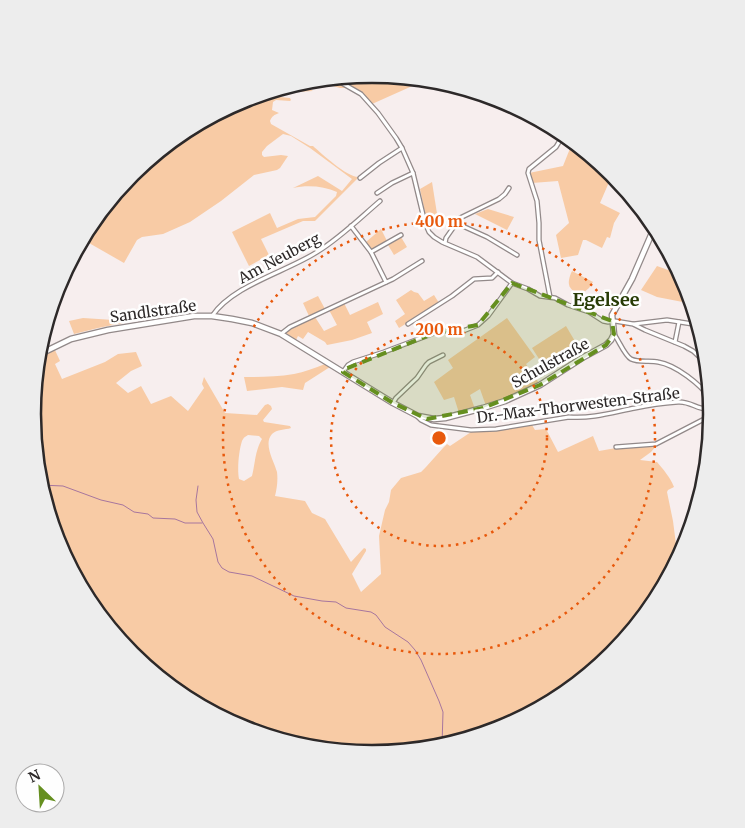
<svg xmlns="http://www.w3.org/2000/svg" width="745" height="828" viewBox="0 0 745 828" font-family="Merriweather,serif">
	<rect width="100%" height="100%" fill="#f7eeee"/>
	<g fill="#f8cba5" fill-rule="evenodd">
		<polygon points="373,74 428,79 372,104 362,93 340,80 338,83 348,88 340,88 316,81 304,81"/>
		<path d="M280 88 311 90 313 91 280 93 279 94 280 97 290 98 291 100 290 101 276 100 273 102 272 110 279 113C274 115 272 116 270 121L271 124 310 146H313C322 154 348 178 359 177L315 221H303L261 239 269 255 249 266 232 232 270 213 277 228 298 219 315 217 336 196 337 192C324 186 307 185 293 188L318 176 342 191 352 179 310 148 291 136 283 134 267 146 262 152V155L264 157 281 155 288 156 280 168 277 170 254 175 221 201 190 222 163 234 142 237 137 240 124 263 82 239 90 225 132 173 184 131 243 100Z"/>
		<polygon points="561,131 613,173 600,203 620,213 614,223 610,238 607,237 602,248 586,240 583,240 578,255 561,258 556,235 569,223 558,181 532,183 529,173 563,166 571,146 558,140"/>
		<polygon points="432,182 438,220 427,222 420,189"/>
		<polygon points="488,209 514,217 507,230 475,214"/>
		<polygon points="381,229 387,241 373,249 371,248 366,242"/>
		<polygon points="401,237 407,247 394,255 388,245"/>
		<polygon points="657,266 682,275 687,284 693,304 657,297 641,290"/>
		<path d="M572 271 593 282 589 288 582 294C568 291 566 284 572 271Z"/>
		<polygon points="411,290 414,292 418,293 424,301 434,295 439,303 399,328 395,321 405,314 396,300"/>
		<polygon points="318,296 325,309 309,316 303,303"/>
		<polygon points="378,302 383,314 367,322 372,333 352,340 327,345 325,342 308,332 303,339 298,336 296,340 286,333 287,330 315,317 324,331 337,325 329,310 344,303 350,315"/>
		<polygon points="83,318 129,321 138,320 98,328 74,334 69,321"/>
		<polygon points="507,318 535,357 526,364 539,383 504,400 486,406 480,389 470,395 475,409 459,413 454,397 444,400 434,382 453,368 448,360"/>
		<polygon points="566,326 576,343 543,365 532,348"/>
		<path d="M54 348 60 361 55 364 62 379 105 362 118 354 136 352 142 366 131 371 116 383 128 393 141 386 151 404 171 396 188 411 204 388 202 384 204 377 225 413 257 415 265 405 268 404 271 406 272 409 263 420 264 422 290 426 291 428C285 430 277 429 272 434 263 444 274 461 277 472 278 480 277 488 275 496L305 501 312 513 325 519 351 562 364 548 366 549V551L352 574 361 592 381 574 379 536 385 510 389 502 391 490 401 478 421 472 426 467 443 448 447 444 450 446 471 432 496 430 530 424 532 425 535 430 546 429 558 452 593 436 599 451 616 448 657 445 651 452 640 460 657 462C663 469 670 477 674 487L668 490 667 492 673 521 678 560 655 603 613 655 561 697 502 728 439 748 372 754 306 747 242 728 183 697 132 654 90 603 58 544 39 480 33 414 38 357ZM248 435 259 436 262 439C255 451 255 464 252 476L244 481 239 479C237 469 239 450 242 441 244 437 245 437 248 435Z"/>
		<path d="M325 364 330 367 305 383 303 390 282 387 247 391 244 377C261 377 277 377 294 374 304 372 315 368 325 364Z"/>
	</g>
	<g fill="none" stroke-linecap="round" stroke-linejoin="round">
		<g stroke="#a7769e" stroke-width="1">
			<polyline points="40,485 63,486 101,500 123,505 134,512 148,514 153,518 175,519 185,523 202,523"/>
			<polyline points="198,486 196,500 197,512 203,523 213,539 218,562 222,568 229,572 252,576 294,596 322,601 336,602 346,608 371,612 376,615 385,627 408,642 415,650 421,660 439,701 443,712 442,746"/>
		</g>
		<defs>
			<g id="street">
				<polyline points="329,78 340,82 361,94 378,113 396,138 402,148 413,173 425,223 429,232 434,237 442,242 477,257 512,283 528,289 540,296 555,298 568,305 589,312 603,321 608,322 615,321 633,324 645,330 684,346 693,351 708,365"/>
				<polyline points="360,178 379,163 402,148"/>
				<polyline points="377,193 392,183 413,173"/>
				<polyline points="456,223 487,237 517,255"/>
				<polyline points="351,226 371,252 386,282"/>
				<polyline points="445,243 446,238 460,218 499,199 505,194 509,188"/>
				<polyline points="371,252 401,235"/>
				<polyline points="550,297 539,240 539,223 537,201 528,173 529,169 556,147 559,142"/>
				<path d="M212 316C233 285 286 272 317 252 340 238 360 218 380 201"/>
				<polyline points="408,324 452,296 474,279 492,278 498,272"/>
				<polyline points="634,324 667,320 699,325"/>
				<polyline points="281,334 290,327 393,279 422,261"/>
				<path d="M614 334C619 341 625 356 631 359 639 363 650 360 658 362 676 365 700 384 711 399"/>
				<polyline points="675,342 679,322"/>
				<polyline points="343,372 348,365 353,362 384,352 437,332 446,331 463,331 478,325 488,316 512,283"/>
				<polyline points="393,403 396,398 417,378 426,365 429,362 443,355"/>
				<path d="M418 417 421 420 431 425 471 430 496 429 569 417C592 419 614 412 635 408 649 405 664 403 678 402 692 401 697 411 712 409"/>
				<polyline points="616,447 656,444 712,415"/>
			</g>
			<polyline id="secondary" points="38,355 71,339 108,330 194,316 212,316 232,319 252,323 281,334 393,403 418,416 434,419 445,418 483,408 505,401 540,385 582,358 606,345 611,340 614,334 612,315 632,279 655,226"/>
		</defs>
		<use href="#street" stroke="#928989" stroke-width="5.5"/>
		<use href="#secondary" stroke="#928989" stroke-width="7"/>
		<use href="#street" stroke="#fff" stroke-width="3"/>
		<use href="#secondary" stroke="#fff" stroke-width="4.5"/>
	</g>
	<path fill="#658f1f" fill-opacity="0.2" stroke="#658f1f" stroke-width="4" stroke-dasharray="10 6" stroke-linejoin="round" d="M512 283 612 321 614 334 606 345 540 385 483 408 427 419 393 403 343 372 345 369 437 332 478 325Z"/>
	<g fill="none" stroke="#e8590c" stroke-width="2.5" stroke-dasharray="2.5 5">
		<circle cx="439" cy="438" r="108"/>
		<circle cx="439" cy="438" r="216"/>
	</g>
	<g text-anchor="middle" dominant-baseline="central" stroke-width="5" stroke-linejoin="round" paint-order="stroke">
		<g font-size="15" fill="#2d2929" stroke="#fefefe">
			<text transform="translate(279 258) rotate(-28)">Am Neuberg</text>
			<text transform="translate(153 311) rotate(-8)">Sandlstraße</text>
			<text transform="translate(550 363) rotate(-29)">Schulstraße</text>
			<text transform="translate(578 405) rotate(-7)">Dr.-Max-Thorwesten-Straße</text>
		</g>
		<g font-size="18" font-weight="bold" fill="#283c06" stroke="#fefefe">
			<text x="606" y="299">Egelsee</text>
		</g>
	</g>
	<path d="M0 0H745V828H0ZM41 414a331 331 0 1 1 662 0a331 331 0 1 1-662 0Z" fill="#ededed" fill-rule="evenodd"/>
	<path fill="none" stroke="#2d2929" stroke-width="2.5" d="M41 414a331 331 0 1 1 662 0a331 331 0 1 1-662 0Z"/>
	<circle cx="439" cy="438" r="8" fill="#e8590c" stroke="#fefefe" stroke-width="2.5"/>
	<g font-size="15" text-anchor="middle" font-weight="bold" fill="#e8590c" stroke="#fefefe" stroke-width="5" stroke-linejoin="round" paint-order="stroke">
		<text x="439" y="227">400 m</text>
		<text x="439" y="335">200 m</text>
	</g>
	<g transform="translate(40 788) rotate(335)"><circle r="24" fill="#fefefe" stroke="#aaa9a9"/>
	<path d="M0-4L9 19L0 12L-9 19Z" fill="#658f1f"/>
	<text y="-8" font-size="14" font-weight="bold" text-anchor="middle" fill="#2d2929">N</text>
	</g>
</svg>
